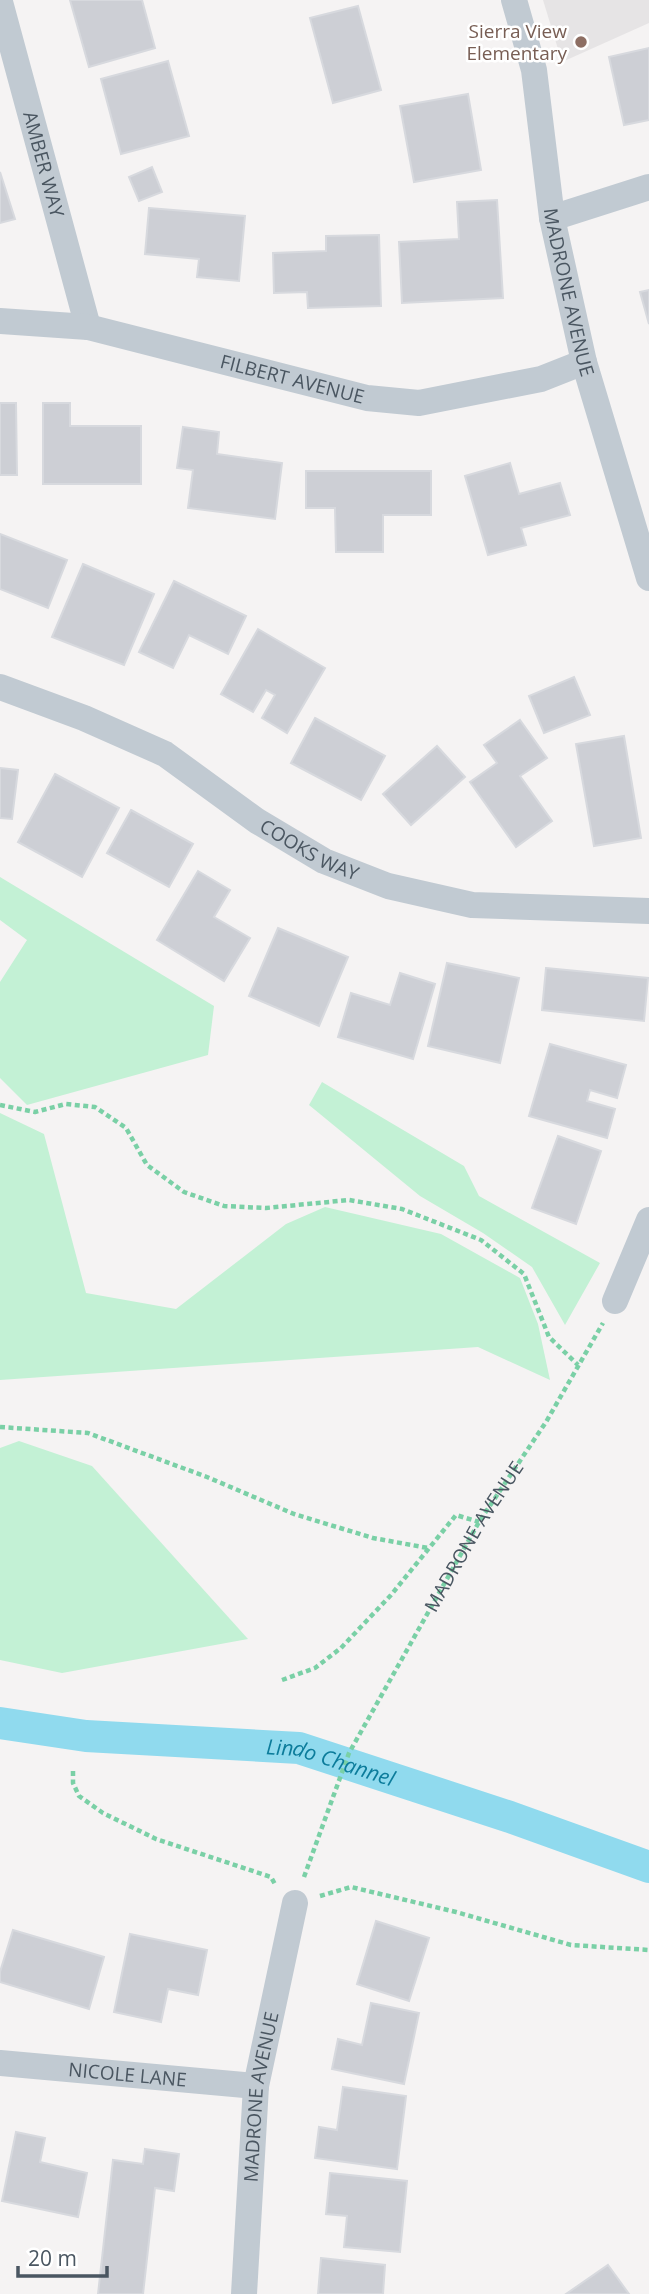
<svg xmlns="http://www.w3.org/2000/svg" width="649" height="2294" viewBox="0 0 649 2294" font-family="'Open Sans',sans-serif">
	<rect width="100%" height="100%" fill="#f5f3f3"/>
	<polygon fill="#e6e4e5" points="543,0 649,0 649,23 562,62"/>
	<g fill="#c3f1d5">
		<polygon points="0,877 214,1006 208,1055 27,1105 0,1078 0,982 27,940 0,920"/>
		<polygon points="322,1082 464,1166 479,1196 600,1263 565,1325 532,1267 483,1233 420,1196 309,1105"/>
		<polygon points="0,1113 44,1134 86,1293 176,1309 286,1224 325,1207 441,1234 520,1278 538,1324 550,1380 478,1347 0,1380"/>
		<polygon points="19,1441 92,1466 248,1639 62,1673 0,1660 0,1448"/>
	</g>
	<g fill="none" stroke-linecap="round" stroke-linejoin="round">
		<path stroke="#90daee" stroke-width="32" id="s1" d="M0 1723 86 1736 299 1748 510 1817 649 1867"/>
	</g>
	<g fill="#cdcfd5" stroke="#d7d9de" stroke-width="2">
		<polygon points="70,0 142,0 155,48 89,67"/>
		<polygon points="358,6 381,90 333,103 310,18"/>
		<polygon points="649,48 649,120 624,125 609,57"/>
		<polygon points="168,61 189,136 121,154 101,79"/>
		<polygon points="468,94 481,170 414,182 400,106"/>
		<polygon points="152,167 162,192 139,201 129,177"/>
		<polygon points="0,172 15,219 0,223"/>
		<polygon points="497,200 503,298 402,303 399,242 459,239 457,202"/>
		<polygon points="149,208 245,216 239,281 197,277 199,259 145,254"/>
		<polygon points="379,235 381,306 308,308 307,292 274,293 273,253 326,251 326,236"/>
		<polygon points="649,290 649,324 640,292"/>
		<polygon points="0,403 16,403 17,475 0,475"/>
		<polygon points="43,403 70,403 70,426 141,426 141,484 43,484"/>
		<polygon points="183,427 219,432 217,454 282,463 275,519 188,508 193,470 177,468"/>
		<polygon points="510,463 519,494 560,483 570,515 521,528 526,545 488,555 465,476"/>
		<polygon points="306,471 431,471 431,515 383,515 383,552 336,552 335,508 306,508"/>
		<polygon points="0,534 67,560 48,608 0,589"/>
		<polygon points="83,564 154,594 124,665 52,637"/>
		<polygon points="174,581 246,616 228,654 189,635 173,668 139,652"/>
		<polygon points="258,629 325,668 287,733 262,718 275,695 266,690 253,712 221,694"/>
		<polygon points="574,677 590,715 544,733 529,696"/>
		<polygon points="315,718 385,756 361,800 291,763"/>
		<polygon points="520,720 547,758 520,776 552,821 516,847 470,782 497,763 484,745"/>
		<polygon points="624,736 641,838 594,846 576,744"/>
		<polygon points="437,746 465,777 411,825 383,794"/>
		<polygon points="0,768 18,770 12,819 0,818"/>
		<polygon points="55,774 119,808 82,877 18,842"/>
		<polygon points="131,810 193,844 169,887 107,853"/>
		<polygon points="198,871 230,890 214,917 250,938 224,981 157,940"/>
		<polygon points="278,928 348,957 319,1026 249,996"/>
		<polygon points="447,963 519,978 500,1063 428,1046"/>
		<polygon points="546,968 648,978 644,1021 542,1010"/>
		<polygon points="400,973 435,984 413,1059 338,1037 351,993 390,1005"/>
		<polygon points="550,1044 626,1065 617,1098 590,1090 587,1101 615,1109 607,1138 529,1116"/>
		<polygon points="558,1136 601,1151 576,1224 532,1208"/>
		<polygon points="376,1921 429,1938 409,2001 357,1984"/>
		<polygon points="13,1930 104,1957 89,2009 0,1982 0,1972"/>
		<polygon points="130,1934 207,1950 198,1995 168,1989 161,2022 114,2012"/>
		<polygon points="371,2003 419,2013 404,2084 332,2069 338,2039 362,2045"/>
		<polygon points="343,2087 406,2096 397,2169 315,2158 319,2127 337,2130"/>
		<polygon points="16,2132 45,2138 40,2162 87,2173 78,2217 2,2201"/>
		<polygon points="145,2149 179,2154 174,2191 155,2188 143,2294 98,2294 113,2160 143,2164"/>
		<polygon points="330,2173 407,2181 400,2252 344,2247 347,2216 326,2214"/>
		<polygon points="321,2258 385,2265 383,2294 318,2294"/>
		<polygon points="608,2265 629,2294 566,2294"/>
	</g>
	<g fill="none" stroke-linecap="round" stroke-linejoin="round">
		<g stroke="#7ad0a6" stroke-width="4.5" stroke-dasharray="5 3.5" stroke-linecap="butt">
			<polyline points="0,1105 35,1112 66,1104 95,1107 126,1128 147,1165 184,1192 224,1206 266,1208 349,1200 402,1209 481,1240 524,1274 549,1337 578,1365"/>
			<polyline points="0,1427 88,1433 207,1477 294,1514 373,1538 428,1548"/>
			<polyline points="282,1680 315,1668 341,1648 391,1595 456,1515 479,1522"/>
			<polyline points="73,1771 73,1783 79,1796 103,1813 156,1839 271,1877 276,1886"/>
			<path id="s2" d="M304 1877 349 1753 479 1522 546 1422 603 1323"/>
			<polyline points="320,1896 351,1887 456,1912 571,1945 649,1950"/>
		</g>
		<g stroke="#c1cad2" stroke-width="26">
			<path id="s3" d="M514 0 534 70 552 218 584 362 649 578"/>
			<path id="s4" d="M0 2 88 327"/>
			<polyline points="552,218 649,187"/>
			<path id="s5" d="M0 321 88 327 367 398 419 403 541 379 584 362"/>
			<path id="s6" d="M0 687 84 718 165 754 257 821 324 861 388 886 472 905 649 911"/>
			<polyline points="615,1301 649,1220"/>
			<path id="s7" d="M0 2063 256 2086"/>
			<path id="s8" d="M244 2294 256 2086 295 1903"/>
		</g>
	</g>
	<circle fill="#8d6e63" stroke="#fff" stroke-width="2.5" cx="581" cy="42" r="7"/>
	<g text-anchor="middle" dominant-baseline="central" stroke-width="5" stroke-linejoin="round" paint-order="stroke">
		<g font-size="19" fill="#785e54" stroke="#fff" text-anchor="end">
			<text x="567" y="31">Sierra View<tspan x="567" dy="22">Elementary</tspan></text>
		</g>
		<g font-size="19" fill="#4a5661" stroke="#fff">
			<text stroke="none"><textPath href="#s4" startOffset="168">AMBER WAY</textPath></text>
			<text stroke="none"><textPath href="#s3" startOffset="298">MADRONE AVENUE</textPath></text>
			<text stroke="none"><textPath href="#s5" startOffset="299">FILBERT AVENUE</textPath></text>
			<text stroke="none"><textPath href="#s6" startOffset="352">COOKS WAY</textPath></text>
			<text stroke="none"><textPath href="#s2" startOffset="382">MADRONE AVENUE</textPath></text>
			<text stroke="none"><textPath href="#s7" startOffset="128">NICOLE LANE</textPath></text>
			<text stroke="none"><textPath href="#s8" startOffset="198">MADRONE AVENUE</textPath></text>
		</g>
		<g font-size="21" font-style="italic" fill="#0c7c9b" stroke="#fff">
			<text stroke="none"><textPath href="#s1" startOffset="334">Lindo Channel</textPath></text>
		</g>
	</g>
	<path d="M18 2266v10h89v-10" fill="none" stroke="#4a5661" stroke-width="3.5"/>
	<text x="28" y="2266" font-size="21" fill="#4a5661" stroke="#ffffff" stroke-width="5" paint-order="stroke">20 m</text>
</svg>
